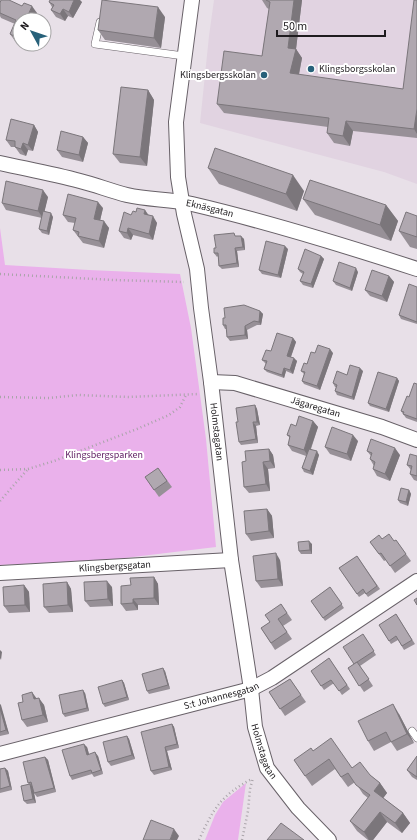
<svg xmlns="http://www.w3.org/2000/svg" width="417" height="840" viewBox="0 0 417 840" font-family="'Source Sans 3',sans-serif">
	<rect width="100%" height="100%" fill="#e8e0e8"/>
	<polygon fill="#e1d3e1" points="214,0 417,0 417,184 384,172 200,123 209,36"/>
	<g fill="#eab1eb">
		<polygon points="0,228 5,265 89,270 180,274 191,328 206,439 216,547 108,560 0,565"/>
		<polygon points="246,783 238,840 205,840 215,815 223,802"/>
	</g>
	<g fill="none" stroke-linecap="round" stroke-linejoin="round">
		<defs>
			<g id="lane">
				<polyline points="100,22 95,44 184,56"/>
				<polyline points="412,731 417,738"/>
			</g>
			<g id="street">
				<path id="s1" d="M192 0 176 122 178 177 184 214 197 269 201 308 211 382 231 560 251 689 255 727 267 768 298 808 329 840"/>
				<path id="s2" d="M0 163C27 169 54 174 80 181 96 185 111 191 127 195 149 200 170 199 192 204 269 222 343 245 417 269"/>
				<path id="s3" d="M211 382 235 383 382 427 417 440"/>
				<path id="s4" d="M0 573 231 560"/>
				<path id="s5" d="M0 754 251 689 272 678 417 581"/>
			</g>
		</defs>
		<use href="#lane" stroke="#686168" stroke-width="8"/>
		<use href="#street" stroke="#686168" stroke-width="16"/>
		<g stroke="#aaa4aa" stroke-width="2.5" stroke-dasharray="1 3" stroke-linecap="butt">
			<polyline points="0,274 114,280 184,282"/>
			<polyline points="0,397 49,398 78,395 128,397 199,394"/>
			<polyline points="0,470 28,469 54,461 137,429 169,415 180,407 186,395"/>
			<polyline points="0,501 27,470"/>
			<path d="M199 840C213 809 221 795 252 779"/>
			<polyline points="242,840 248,811 250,789 253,778"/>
		</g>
		<use href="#lane" stroke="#fff" stroke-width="7"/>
		<use href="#street" stroke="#fff" stroke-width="14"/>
	</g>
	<g fill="#979097">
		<polygon points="262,0 302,0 296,49 302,58 299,75 403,89 417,0 417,138 353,131 350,146 334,143 327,133 328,127 224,113 217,104 262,56 269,9 267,8"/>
		<polygon points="49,2 82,2 73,18 68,16 65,21 56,17 51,10 52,7"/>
		<polygon points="0,3 37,13 20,20 20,43 15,41 10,34 15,24 1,18 0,16"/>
		<polygon points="165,17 161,48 105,40 98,30"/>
		<polygon points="148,90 154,100 147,166 120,163 113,154"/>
		<polygon points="34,125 38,132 33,151 28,150 26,156 20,154 15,147 11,147 6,140"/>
		<polygon points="83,137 88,143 83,162 62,157 57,150"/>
		<polygon points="208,168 304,191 297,211 219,184"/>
		<polygon points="48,197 44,212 53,217 49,235 42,233 39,229 42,218 6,210 2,203"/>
		<polygon points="303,199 386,205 398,221 391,241 315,215"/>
		<polygon points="103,208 100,220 109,228 104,248 83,243 73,230 75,223 68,222 63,215"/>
		<polygon points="131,215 149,215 157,223 153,240 133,235 131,240 124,238 119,231"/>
		<polygon points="417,216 417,249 410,247 399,231"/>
		<polygon points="237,236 244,239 245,250 237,251 239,267 222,269 219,266 218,256 217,257 214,253 216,248"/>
		<polygon points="288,249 281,278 262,274 259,270"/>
		<polygon points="321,256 324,259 313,288 303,285 300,281 303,274 300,272 298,269"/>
		<polygon points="358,272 352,291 336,285 333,281"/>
		<polygon points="389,276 394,282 387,302 370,296 365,290"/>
		<polygon points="417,287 417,324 401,319 399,315"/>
		<polygon points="260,311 263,314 261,325 257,325 247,330 248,339 230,341 227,337 227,329 225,329 223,325 225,318"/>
		<polygon points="293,338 296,342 291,357 297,361 293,374 286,371 284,378 267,372 264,369 266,364 262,360 271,351"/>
		<polygon points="315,353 333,353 320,390 304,384 302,381 304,374 301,371"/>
		<polygon points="363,371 354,400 337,395 335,391 336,387 335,387 333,383 347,375"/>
		<polygon points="397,378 399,381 389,412 370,406 368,403"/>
		<polygon points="417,384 417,422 406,418 401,411"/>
		<polygon points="255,405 257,409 260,425 256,426 258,443 241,445 239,442"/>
		<polygon points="313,421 318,427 311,449 319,455 313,475 304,472 302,468 306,456 292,451 288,445 290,438 287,435"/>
		<polygon points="358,441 351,461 330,454 325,447"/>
		<polygon points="269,449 273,455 275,468 268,469 270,491 249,493 244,487 246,461"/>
		<polygon points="367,451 400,455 390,481 377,476 373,469 374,466 370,459 371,456"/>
		<polygon points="417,456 417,481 414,480 410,474 411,470 407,465"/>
		<polygon points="158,468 172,487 159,497 145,477"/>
		<polygon points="409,490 411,494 408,506 400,503 398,500"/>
		<polygon points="267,509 272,516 274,538 251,541 246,534"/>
		<polygon points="382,539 394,541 396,540 411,561 395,573 386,560 384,561 370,542"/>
		<polygon points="312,544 312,554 301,554 299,551"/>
		<polygon points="357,556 380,589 368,597 365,593 359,597 339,568"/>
		<polygon points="280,560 283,586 261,588 256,581"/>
		<polygon points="154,577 158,584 159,605 138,605 138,610 126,611 121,604 131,585"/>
		<polygon points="67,582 71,589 73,612 49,613 44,607"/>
		<polygon points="24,585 29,592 30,612 9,613 4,606"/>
		<polygon points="112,587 113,606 90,607 85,601"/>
		<polygon points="330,587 344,608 325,621 311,601"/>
		<polygon points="281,604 292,620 283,626 292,639 275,650 261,628 270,622"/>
		<polygon points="396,614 415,644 404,650 398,640 391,644 379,625"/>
		<polygon points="363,634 376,655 360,666 373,686 364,692 348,668 354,664"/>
		<polygon points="329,658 350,689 342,695 334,683 324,690 311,671"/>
		<polygon points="165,671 170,689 149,694 147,691"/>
		<polygon points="290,679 306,702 285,716 269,692"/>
		<polygon points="122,680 124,683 129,700 105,707 103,704"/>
		<polygon points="85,693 89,711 65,717 63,714"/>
		<polygon points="37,698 44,705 48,722 27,727 22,720"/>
		<polygon points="0,704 9,734 0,736"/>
		<polygon points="399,714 414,743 397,751 391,742 374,751 368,741"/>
		<polygon points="172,724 174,727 179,748 167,751 172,770 154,775 151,771"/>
		<polygon points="127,736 129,739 135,759 111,766 108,762"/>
		<polygon points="87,747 89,754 98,756 103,774 94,777 92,774 72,780 70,776"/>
		<polygon points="313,751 352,768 370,775 380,783 387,793 383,798 403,813 410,823 402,833 387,822 373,840 368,840 357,831 350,821 368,798 363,794 355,782 348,787 335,769 312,786 294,760"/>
		<polygon points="417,756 417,780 412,777 407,770"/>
		<polygon points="45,757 48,760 56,792 37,797 34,793 32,786 36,803 27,804 24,801 29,784 28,783"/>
		<polygon points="5,768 8,771 12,790 0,793 0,769"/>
	</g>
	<g fill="#7b767b">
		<polygon points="74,0 80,0 82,2 73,18 69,12"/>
		<polygon points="294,0 302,0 296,49 302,58 297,83 290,73 288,48"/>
		<polygon points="32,6 37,13 34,20 26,20"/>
		<polygon points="158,7 165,17 161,48 154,38"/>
		<polygon points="63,9 68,16 65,21 60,14"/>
		<polygon points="20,33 20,41 18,38"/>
		<polygon points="148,90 154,100 147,166 140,157"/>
		<polygon points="417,109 417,134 414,129"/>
		<polygon points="346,121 353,131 350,146 343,136"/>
		<polygon points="34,125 38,132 33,151 28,145"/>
		<polygon points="83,137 88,143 83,162 79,155"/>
		<polygon points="23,143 28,150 26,156 21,149"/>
		<polygon points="293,175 304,191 297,211 286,194"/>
		<polygon points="43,190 48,197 43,218 38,211"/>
		<polygon points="98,202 103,208 99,225 94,219"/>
		<polygon points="386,205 398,221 391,241 380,225"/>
		<polygon points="145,210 150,217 144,214"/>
		<polygon points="51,213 53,217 49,235 47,231"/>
		<polygon points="153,216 157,223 153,240 149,234"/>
		<polygon points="104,221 109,228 104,248 99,241"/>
		<polygon points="128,228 133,235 131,240 127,233"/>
		<polygon points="241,236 244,239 245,250 243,247"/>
		<polygon points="285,246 288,249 281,278 278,275"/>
		<polygon points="235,248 237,251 239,267 237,263"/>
		<polygon points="321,256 324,259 313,288 311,284"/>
		<polygon points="356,268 358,272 352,291 350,288"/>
		<polygon points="389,276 394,282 387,302 382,296"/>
		<polygon points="260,311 263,314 261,325 259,322"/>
		<polygon points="245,326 247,330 248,339 245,335"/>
		<polygon points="293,338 296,342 290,359 287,356"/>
		<polygon points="330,349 333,353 320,390 317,386"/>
		<polygon points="294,358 297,361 293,374 290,370"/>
		<polygon points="284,368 286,371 284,378 282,375"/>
		<polygon points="360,368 363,371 354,400 352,397"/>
		<polygon points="397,378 399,381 389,412 386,409"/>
		<polygon points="255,405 257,409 260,425 257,422"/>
		<polygon points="313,421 318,427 308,456 304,450"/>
		<polygon points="253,422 256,426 258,443 256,439"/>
		<polygon points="353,435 358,441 351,461 347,454"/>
		<polygon points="395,448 400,455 390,481 385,474"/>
		<polygon points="269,449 273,455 275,468 270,461"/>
		<polygon points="317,451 319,455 313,475 310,471"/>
		<polygon points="263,462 268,469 270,491 266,484"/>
		<polygon points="409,490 411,494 408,506 406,502"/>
		<polygon points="267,509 272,516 274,538 269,531"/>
		<polygon points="309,541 312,544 312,554 310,550"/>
		<polygon points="276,553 280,560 283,586 278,579"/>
		<polygon points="154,577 158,584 159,605 154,598"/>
		<polygon points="107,581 112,587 113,606 108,599"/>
		<polygon points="67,582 71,589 73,612 68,605"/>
		<polygon points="24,585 29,592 30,612 25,605"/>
		<polygon points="133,599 138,605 138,610 133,603"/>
		<polygon points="0,650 2,652 1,660 0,658"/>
		<polygon points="163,668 165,671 170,689 168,685"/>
		<polygon points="122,680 124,683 129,700 127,697"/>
		<polygon points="83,690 85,693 89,711 87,708"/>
		<polygon points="32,692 37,699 34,699"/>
		<polygon points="39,698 44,705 48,722 43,715"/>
		<polygon points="0,704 1,705 9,734 6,730 0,708"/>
		<polygon points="393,704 399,714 414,743 407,734"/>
		<polygon points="172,724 174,727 179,748 177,744"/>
		<polygon points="127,736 129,739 135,759 132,755"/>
		<polygon points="84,744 87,747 90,758 87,755"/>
		<polygon points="165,747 167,751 172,770 169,767"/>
		<polygon points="95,752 98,756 103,774 101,770"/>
		<polygon points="45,757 48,760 56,792 54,788"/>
		<polygon points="5,768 8,771 12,790 10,786"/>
		<polygon points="380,783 387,793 381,801 374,791"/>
		<polygon points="30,784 33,787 36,803 33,799"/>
		<polygon points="380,812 387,822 373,840 369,840 364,832"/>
		<polygon points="403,813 410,823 402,833 395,823"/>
		<polygon points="174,829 179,836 177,840 170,840"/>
	</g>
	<g fill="#b0a8b0" stroke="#7b767b">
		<polygon points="1,0 9,0 22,6 24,3 32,6 26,20 20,20 20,33 18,38 10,34 16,20 0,13 0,3"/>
		<polygon points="50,0 74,0 69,12 63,9 60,14 51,10 54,5 49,2"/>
		<polygon points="102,0 158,7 154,38 98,30"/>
		<polygon points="266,0 294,0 288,48 296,49 290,73 403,89 414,0 417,0 417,109 414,129 346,121 343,136 327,133 329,118 217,104 224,51 262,56 270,2"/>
		<polygon points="121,87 148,90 140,157 113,154"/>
		<polygon points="11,119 34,125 28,145 23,143 21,149 15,147 15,141 6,140"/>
		<polygon points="61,131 83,137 79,155 57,150"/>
		<polygon points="215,148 293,175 286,194 208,168"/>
		<polygon points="310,180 386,205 380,225 303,199"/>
		<polygon points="6,181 43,190 38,211 2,203"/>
		<polygon points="68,194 98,202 94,219 104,221 99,241 78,236 79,232 73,230 76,218 63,215"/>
		<polygon points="137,208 145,210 144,214 153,216 149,234 128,228 127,233 119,231 124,212 131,215 133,211 136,212"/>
		<polygon points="43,211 51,213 47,231 39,229"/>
		<polygon points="406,212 417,216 417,237 399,231"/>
		<polygon points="234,233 235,236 241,236 243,247 235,248 237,263 219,266 218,253 214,253 214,248 216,248 214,235"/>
		<polygon points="266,241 285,246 278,275 259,270"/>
		<polygon points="305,249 321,256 311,284 300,281 304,272 298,269"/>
		<polygon points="339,262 356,268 350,288 333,281"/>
		<polygon points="372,270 389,276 382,296 365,290"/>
		<polygon points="409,284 417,287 417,322 399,315"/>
		<polygon points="244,305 260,311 259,322 254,321 245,326 245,335 227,337 226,325 223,325 223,318 225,318 224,308"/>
		<polygon points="277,333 293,338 287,356 294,358 290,370 284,368 282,375 264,369 267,361 262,360 266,350 271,351"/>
		<polygon points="318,345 330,349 317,386 302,381 305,372 301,371 304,363 307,364 311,352 315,353"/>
		<polygon points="350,365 360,368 352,397 335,391 337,385 333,383 337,371 347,375"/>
		<polygon points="378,372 397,378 386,409 368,403"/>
		<polygon points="414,383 417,384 417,419 403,414 404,412 401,411 407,396 409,397"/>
		<polygon points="255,405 257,422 253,422 256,439 239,442 236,422 238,422 236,408"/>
		<polygon points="299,416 313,421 304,450 288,445 290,436 287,435 291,424 296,426"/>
		<polygon points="332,427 353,435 347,454 325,447"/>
		<polygon points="371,439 395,448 385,474 373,469 375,462 370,459 372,453 367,451"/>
		<polygon points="269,449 270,461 263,462 266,484 244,487 242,462 246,461 245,451"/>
		<polygon points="309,449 317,451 310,471 302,468"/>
		<polygon points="410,454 417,456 417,476 410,474 412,466 407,465"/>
		<polygon points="158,468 167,481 154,490 145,477"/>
		<polygon points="401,488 409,490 406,502 398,500"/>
		<polygon points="267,509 269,531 246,534 244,511"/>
		<polygon points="389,534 394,541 396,540 406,554 390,566 381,553 379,554 370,542 379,535 382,539"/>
		<polygon points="309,541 310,550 299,551 298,542"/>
		<polygon points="276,553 278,579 256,581 253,556"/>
		<polygon points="357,556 377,586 366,594 363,589 357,594 339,568"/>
		<polygon points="154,577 154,598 133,599 133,603 121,604 121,586 131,585 130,578"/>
		<polygon points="107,581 108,599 85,601 84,582"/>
		<polygon points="67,582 68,605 44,607 43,584"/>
		<polygon points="24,585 25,605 4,606 3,587"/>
		<polygon points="330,587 342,604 323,618 311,601"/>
		<polygon points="417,598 417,605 414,600"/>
		<polygon points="281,604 287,613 278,619 287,632 271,643 261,628 270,622 265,615"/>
		<polygon points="396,614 412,640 402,646 396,636 389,641 379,625"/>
		<polygon points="363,634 374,651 354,664 343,647"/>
		<polygon points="329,658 347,685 339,691 331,680 321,686 311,671"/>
		<polygon points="357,662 369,679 359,686 348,668"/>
		<polygon points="163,668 168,685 147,691 142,674"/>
		<polygon points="290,679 301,695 280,709 269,692"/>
		<polygon points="122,680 127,697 103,704 98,687"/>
		<polygon points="83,690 87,708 63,714 59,695"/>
		<polygon points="32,692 34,699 39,698 43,715 22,720 18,703 23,702 22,695"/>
		<polygon points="393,704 407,734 391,742 386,732 368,741 358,721"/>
		<polygon points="0,708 6,730 0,732"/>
		<polygon points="172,724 177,744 165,747 169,767 151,771 141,732"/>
		<polygon points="127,736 132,755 108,762 103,742"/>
		<polygon points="331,738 352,768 360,762 370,775 380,783 374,791 403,813 395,823 380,812 364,832 350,821 370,795 356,785 348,773 341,777 329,759 305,776 294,760 311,748 313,751"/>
		<polygon points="84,744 87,755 95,752 101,770 92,773 91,770 70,776 62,750"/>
		<polygon points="417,756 417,777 407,770"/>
		<polygon points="45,757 54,788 34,793 31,782 28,783 23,762"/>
		<polygon points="5,768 10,786 0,789 0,769"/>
		<polygon points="30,784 33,799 24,801 21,786"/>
		<polygon points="151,820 174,829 170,840 143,840"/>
		<polygon points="281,823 304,840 267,840"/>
	</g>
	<g fill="#27617a" stroke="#fff" stroke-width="1.5">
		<circle cx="311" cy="69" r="4"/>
		<circle cx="264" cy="75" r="4"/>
	</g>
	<g text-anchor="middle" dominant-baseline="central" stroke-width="4" stroke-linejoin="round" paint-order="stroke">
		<g font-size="10" fill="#1e1b1e" stroke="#fff" text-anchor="start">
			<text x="319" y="69">Klingsborgsskolan</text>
			<text x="256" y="75" text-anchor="end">Klingsbergsskolan</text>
		</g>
		<g font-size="10" fill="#1e1b1e" stroke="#fff">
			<text stroke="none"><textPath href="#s2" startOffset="215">Eknäsgatan</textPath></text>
			<text stroke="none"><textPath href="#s3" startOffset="108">Jägaregatan</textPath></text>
			<text stroke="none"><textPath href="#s1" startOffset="436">Holmstagatan</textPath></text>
			<text stroke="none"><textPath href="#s4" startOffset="115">Klingsbergsgatan</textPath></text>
			<text stroke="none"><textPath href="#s5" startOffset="229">S:t Johannesgatan</textPath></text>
			<text stroke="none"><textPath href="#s1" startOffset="760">Holmstagatan</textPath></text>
		</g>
		<g font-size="10" fill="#5d1b60" stroke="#fff">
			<text x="104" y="455">Klingsbergsparken</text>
		</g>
	</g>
	<g transform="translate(32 32) rotate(310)"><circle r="19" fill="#ffffff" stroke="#a5a4a5"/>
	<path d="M0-3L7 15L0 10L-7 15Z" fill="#27617a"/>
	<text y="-6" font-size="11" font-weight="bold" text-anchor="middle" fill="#1e1b1e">N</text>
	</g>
	<path d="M277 30v6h108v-6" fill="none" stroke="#1e1b1e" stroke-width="2"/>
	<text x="283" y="30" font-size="12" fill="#1e1b1e" stroke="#ffffff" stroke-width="3" paint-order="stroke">50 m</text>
</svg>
